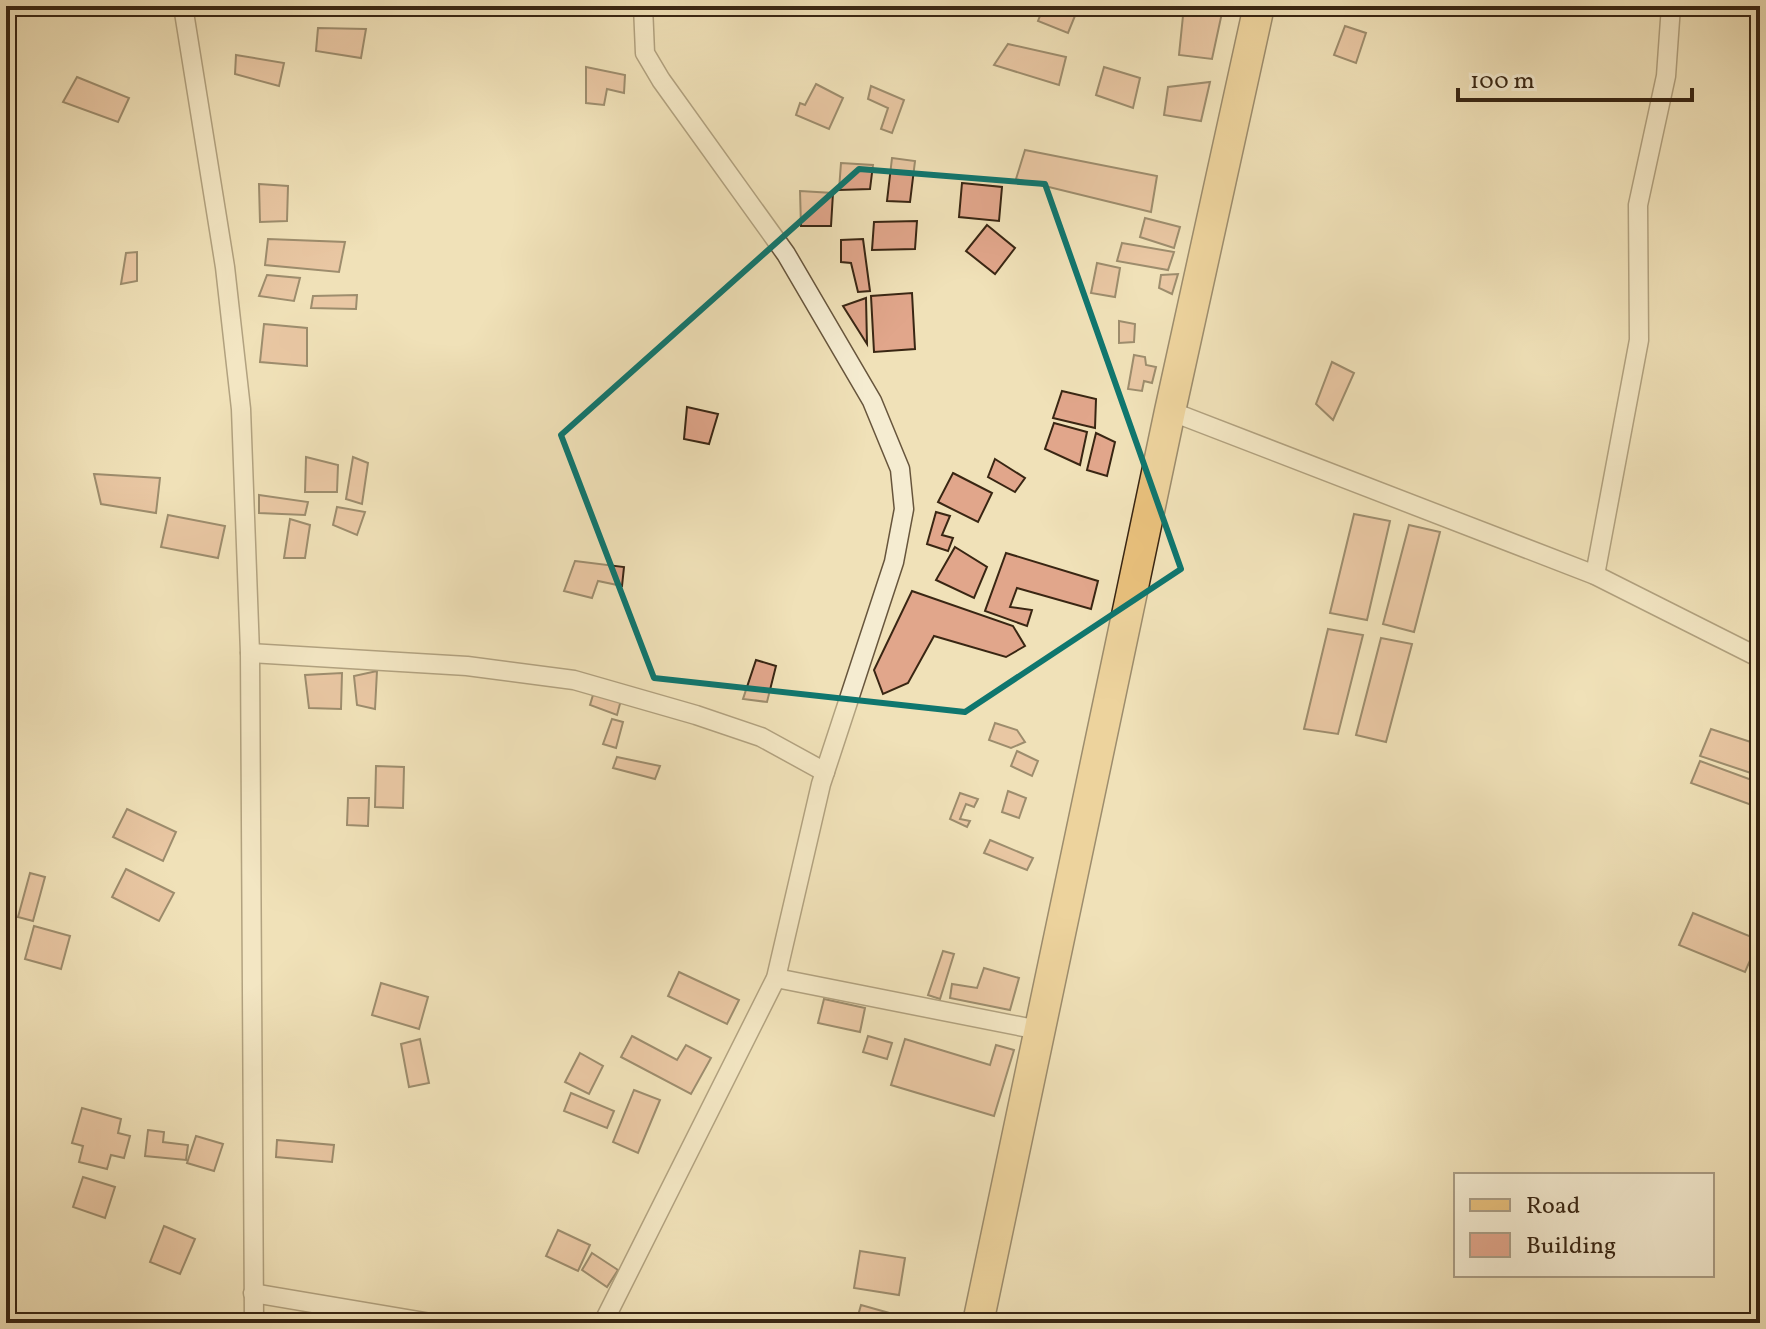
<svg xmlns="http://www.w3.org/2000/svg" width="1766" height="1329" viewBox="0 0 1766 1329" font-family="Vollkorn,serif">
	<rect width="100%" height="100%" fill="#f0e1b8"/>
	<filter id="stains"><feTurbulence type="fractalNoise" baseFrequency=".0025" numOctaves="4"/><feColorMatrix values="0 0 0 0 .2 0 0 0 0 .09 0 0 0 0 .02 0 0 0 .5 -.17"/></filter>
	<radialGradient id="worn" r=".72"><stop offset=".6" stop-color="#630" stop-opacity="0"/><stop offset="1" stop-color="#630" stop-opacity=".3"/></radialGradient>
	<g fill="#e1a68b" stroke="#392613" stroke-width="2">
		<polygon points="1044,6 1079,6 1068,33 1038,21"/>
		<polygon points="1184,6 1223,8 1212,59 1179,55"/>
		<polygon points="1345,26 1366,33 1356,63 1334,55"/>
		<polygon points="318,28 366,29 361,58 316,51"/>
		<polygon points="1008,44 1066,57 1059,85 994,65"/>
		<polygon points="236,55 284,63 279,86 235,74"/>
		<polygon points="586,67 625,75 624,93 607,89 604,105 586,103"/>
		<polygon points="1104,67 1140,78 1133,108 1096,95"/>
		<polygon points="77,77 129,98 118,122 63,102"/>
		<polygon points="1210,82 1201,121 1164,115 1168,87"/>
		<polygon points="816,84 843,98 829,129 796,115 800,103 805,105"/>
		<polygon points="871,86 904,100 892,133 881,129 888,108 868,99"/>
		<polygon points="1025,150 1157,176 1151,212 1016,179"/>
		<polygon points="892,158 915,161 910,202 887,201"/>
		<polygon points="841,163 873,165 870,189 839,190"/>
		<polygon points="962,183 1002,187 999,221 959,217"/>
		<polygon points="259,184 288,186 287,221 260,222"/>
		<polygon points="800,191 833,193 831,226 801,226"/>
		<polygon points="1145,218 1180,227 1174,248 1140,237"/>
		<polygon points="917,221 915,249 872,250 874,222"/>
		<polygon points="987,225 1015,248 995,274 966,251"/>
		<polygon points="268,239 345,242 339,272 265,265"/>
		<polygon points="863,239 870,291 858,292 851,263 841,262 841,240"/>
		<polygon points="1122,243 1174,252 1168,270 1117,261"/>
		<polygon points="137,252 137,281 121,284 126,253"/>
		<polygon points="1097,263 1120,268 1115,297 1091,293"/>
		<polygon points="1178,274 1172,294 1159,288 1161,275"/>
		<polygon points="267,275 300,278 294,301 259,296"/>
		<polygon points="912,293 915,349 874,352 871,296"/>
		<polygon points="357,295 356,309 311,308 313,296"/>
		<polygon points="866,298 867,344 843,306"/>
		<polygon points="1119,321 1135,324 1134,342 1119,343"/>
		<polygon points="264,324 307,328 307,366 260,362"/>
		<polygon points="1134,355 1145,357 1146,365 1156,367 1152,383 1144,381 1142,391 1128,389"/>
		<polygon points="1332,362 1354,373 1333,420 1316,404"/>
		<polygon points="1062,391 1096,399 1095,428 1053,418"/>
		<polygon points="687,407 718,414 709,444 684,439"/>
		<polygon points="1054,423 1087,432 1080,465 1045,449"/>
		<polygon points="1096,433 1115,442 1107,476 1087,470"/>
		<polygon points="306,457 338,465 337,492 305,492"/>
		<polygon points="353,457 368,463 362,504 346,499"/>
		<polygon points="995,459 1025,478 1015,492 988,477"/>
		<polygon points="953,473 992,493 978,522 938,502"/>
		<polygon points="94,474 160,478 156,513 101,504"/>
		<polygon points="259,495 308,502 305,515 259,513"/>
		<polygon points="337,507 365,512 357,535 333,525"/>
		<polygon points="936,512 950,516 942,535 953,538 948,551 927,544"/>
		<polygon points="1354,514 1390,521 1367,620 1330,613"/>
		<polygon points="168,515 225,526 218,558 161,547"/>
		<polygon points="290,519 310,525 305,558 284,558"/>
		<polygon points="1409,525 1440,532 1414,632 1383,624"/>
		<polygon points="955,547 987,567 974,598 936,580"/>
		<polygon points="1006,553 1098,581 1091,609 1017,588 1010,607 1032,610 1027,626 985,611"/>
		<polygon points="575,561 624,567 622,586 598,581 592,598 564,591"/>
		<polygon points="912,591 1013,626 1025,646 1006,657 934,636 908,683 883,694 874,670"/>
		<polygon points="1328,629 1363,635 1338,734 1304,729"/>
		<polygon points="1381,638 1412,644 1386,742 1356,735"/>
		<polygon points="756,660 776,666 767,702 743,699"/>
		<polygon points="377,671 375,709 357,705 354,676"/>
		<polygon points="342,673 341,709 309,708 305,675"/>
		<polygon points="593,695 621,700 617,715 590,705"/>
		<polygon points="612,719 623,722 616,748 603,744"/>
		<polygon points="995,723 1017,730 1025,742 1011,748 989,740"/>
		<polygon points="1711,729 1760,745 1760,776 1700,756"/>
		<polygon points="1017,751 1038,761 1032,776 1011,766"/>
		<polygon points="617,757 660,766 655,779 613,768"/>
		<polygon points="1700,761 1760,783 1760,808 1691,783"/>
		<polygon points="376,766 404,767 403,808 375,807"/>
		<polygon points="1008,791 1026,798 1019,818 1002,812"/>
		<polygon points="960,793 978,799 974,807 966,804 960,819 970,821 967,827 950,819"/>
		<polygon points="348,798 369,798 368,826 347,825"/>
		<polygon points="127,809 176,832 163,861 113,837"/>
		<polygon points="990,840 1033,858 1027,870 984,853"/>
		<polygon points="126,869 174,893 159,921 112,897"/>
		<polygon points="30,873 45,877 33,921 18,917"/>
		<polygon points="1693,913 1759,940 1745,972 1679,945"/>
		<polygon points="34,926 70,936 61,969 25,959"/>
		<polygon points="943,951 954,954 940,999 928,995"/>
		<polygon points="984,968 1019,978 1010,1010 950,998 952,984 977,988"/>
		<polygon points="679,972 739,1000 727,1024 668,996"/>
		<polygon points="381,983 428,997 419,1029 372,1015"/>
		<polygon points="824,999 865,1008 860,1032 818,1023"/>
		<polygon points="632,1036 677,1060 686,1045 711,1058 691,1094 621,1057"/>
		<polygon points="868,1036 892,1043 887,1059 863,1052"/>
		<polygon points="420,1039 429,1083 409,1087 401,1044"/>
		<polygon points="905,1039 990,1065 996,1045 1014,1050 994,1116 891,1085"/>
		<polygon points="580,1053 603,1066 589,1094 565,1082"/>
		<polygon points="634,1090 660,1100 638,1153 613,1142"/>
		<polygon points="571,1093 614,1111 607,1128 564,1111"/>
		<polygon points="82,1108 121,1119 118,1133 130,1136 124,1158 111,1155 107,1169 79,1162 83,1146 72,1143"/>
		<polygon points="148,1130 164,1132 163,1142 188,1145 186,1160 145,1156"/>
		<polygon points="196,1136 223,1144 214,1171 187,1163"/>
		<polygon points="277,1140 334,1145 332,1162 276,1157"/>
		<polygon points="83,1177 115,1187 105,1218 73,1207"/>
		<polygon points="164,1226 195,1239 180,1274 150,1262"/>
		<polygon points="558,1230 590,1245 578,1271 546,1256"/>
		<polygon points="860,1251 905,1258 899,1295 854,1288"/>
		<polygon points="592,1253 618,1270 607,1287 582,1270"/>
		<polygon points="861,1305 893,1314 891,1323 870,1323 857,1319"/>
	</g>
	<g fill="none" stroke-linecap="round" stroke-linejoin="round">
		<defs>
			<g id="street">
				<polyline points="183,6 225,267 241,409 250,653 254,1323"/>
				<polyline points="1170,411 1595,575 1760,658"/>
				<polyline points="1595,575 1639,340 1638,205 1666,76 1671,6"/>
				<polyline points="250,653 467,666 574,680 696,715 761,737 825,772"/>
				<polyline points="776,978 1039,1030"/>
				<polyline points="253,1293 431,1323"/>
				<polyline points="603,1323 776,978 821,784 894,562 904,509 900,469 872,401 786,254 661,80 645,53 643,6"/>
			</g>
			<polyline id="primary" points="978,1323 1170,411 1259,6"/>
		</defs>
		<use href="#street" stroke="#67553c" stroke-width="21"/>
		<use href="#primary" stroke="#392613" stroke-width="33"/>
		<use href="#street" stroke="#f5ecd1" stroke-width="18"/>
		<use href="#primary" stroke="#e8c07c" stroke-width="30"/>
	</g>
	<path d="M0 0H1766V1329H0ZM859 169 1045 184 1181 569 965 712 654 678 561 435Z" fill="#f0e1b8" fill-opacity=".55" fill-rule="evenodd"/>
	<path fill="none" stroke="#0f766e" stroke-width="6" stroke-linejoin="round" d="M859 169 1045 184 1181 569 965 712 654 678 561 435Z"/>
	<rect width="1766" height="1329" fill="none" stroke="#f0e1b8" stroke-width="32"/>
	<rect x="8" y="8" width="1750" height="1313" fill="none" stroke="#392613" stroke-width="4"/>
	<rect x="16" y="16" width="1734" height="1297" fill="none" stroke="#392613" stroke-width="2"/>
	<rect x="1454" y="1173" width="260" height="104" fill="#f5ecd1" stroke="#aa9d85" stroke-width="2"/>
	<rect x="1470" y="1199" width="40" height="12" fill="#e8c07c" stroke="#aa9d85" stroke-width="2"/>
	<text x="1526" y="1213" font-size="24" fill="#392613">Road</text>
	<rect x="1470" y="1233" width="40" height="24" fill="#e1a68b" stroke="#aa9d85" stroke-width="2"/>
	<text x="1526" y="1253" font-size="24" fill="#392613">Building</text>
	<path d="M1458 88v12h234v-12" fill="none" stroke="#392613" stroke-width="4"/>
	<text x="1470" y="88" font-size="24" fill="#392613" stroke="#f5ecd1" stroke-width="6" paint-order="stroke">100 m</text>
	<rect width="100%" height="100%" filter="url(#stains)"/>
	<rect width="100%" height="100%" fill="url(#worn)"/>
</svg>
